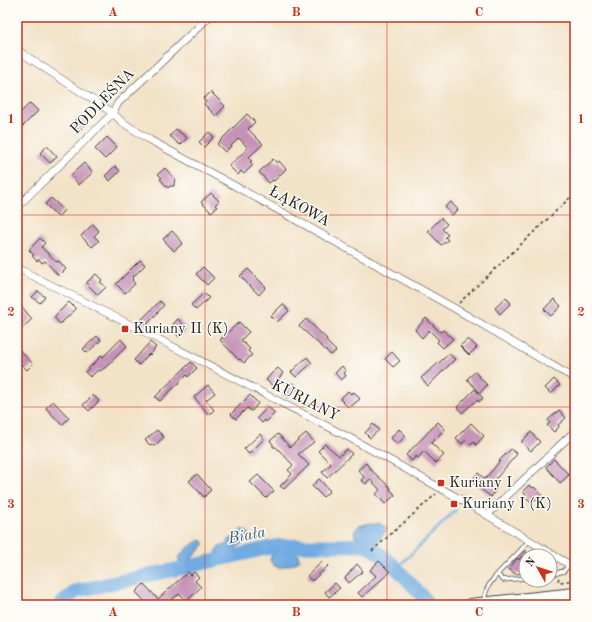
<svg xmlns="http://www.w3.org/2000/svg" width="592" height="622" viewBox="0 0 592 622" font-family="'Old Standard TT',serif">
	<rect width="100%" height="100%" fill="#fdfcf7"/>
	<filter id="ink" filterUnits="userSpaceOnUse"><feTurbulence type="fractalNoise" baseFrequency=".025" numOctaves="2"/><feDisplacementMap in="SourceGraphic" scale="8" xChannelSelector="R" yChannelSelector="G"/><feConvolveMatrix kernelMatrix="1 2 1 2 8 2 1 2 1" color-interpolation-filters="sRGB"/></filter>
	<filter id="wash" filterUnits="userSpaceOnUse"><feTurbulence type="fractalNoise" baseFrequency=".012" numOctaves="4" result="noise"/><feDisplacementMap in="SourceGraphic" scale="16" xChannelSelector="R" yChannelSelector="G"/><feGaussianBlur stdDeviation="0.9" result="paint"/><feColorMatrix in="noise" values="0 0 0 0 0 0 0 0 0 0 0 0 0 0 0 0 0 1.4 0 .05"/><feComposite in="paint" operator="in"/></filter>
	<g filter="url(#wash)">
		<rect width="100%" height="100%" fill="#f2e2c7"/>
		<g fill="#71abe1" stroke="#46647e">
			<path d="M371 523C378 523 383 523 387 530L377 542H370L355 537C352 526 362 525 371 523Z"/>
			<polygon points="243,529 248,532 249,535 248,538 231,552 219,556 216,552 219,547 227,544 228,541"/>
			<path d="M201 540 204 542V545C196 553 191 564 180 561L178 558C185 550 192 543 201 540Z"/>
			<polygon points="276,552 297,552 299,557 299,561 296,563 279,568 273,565 270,560 271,556"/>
		</g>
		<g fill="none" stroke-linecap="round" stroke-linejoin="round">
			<polyline stroke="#71abe1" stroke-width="2.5" points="396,569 456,510"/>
			<path stroke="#71abe1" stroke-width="14" d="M60 605 76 591 196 565 268 548 279 546 363 545C381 548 409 582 422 596L426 602"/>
		</g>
		<g id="blocks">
			<g fill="#c592b8">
				<polygon points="211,92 225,106 216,116 204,104 206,102 203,99"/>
				<polygon points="30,103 38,111 21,128 17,124 17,116"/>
				<polygon points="82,114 89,121 80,130 73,123"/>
				<polygon points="247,114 255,122 248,129 263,144 248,158 252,161 250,162 253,165 244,174 241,171 238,175 229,166 248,148 239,138 225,152 217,144"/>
				<polygon points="176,129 187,138 180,145 170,136"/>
				<polygon points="209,132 214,137 204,147 199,142"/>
				<polygon points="107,137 117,147 105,159 95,149"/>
				<polygon points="47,146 57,157 50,163 40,153"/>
				<polygon points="273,159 277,163 279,161 286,169 274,181 273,180 269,183 259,172"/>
				<polygon points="84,163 93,172 79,185 71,175"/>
				<polygon points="115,166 120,171 110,181 105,176"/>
				<polygon points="165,168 176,180 174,182 174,186 170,186 168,188 160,179 162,178 158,174"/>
				<polygon points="211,193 219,201 215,205 217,207 211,212 201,202"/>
				<polygon points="51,198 64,210 58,217 45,204"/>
				<polygon points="451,202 458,210 452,215 445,207"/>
				<polygon points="441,218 447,224 442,229 448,235 445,237 448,240 441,245 428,231"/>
				<polygon points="93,224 99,231 94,236 99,241 92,247 81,236"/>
				<polygon points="172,231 183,243 174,251 163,239"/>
				<polygon points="40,238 45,243 41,247 57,262 59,261 66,269 59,276 45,261 42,263 39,259 37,261 32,256 34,255 29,250"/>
				<polygon points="140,260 145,265 132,278 133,279 132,280 135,284 125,293 116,284"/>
				<polygon points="203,267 214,278 207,285 196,274"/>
				<polygon points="248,269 266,287 259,295 240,276"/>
				<polygon points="96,274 102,280 100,282 106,287 98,295 86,283"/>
				<polygon points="38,291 45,297 40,303 32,297"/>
				<polygon points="204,293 209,298 196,310 191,305"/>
				<polygon points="506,298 511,303 500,314 495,308"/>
				<polygon points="554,299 561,306 551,316 544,309"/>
				<polygon points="160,301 164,305 147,325 141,320"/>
				<polygon points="69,302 76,309 60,324 54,317"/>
				<polygon points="283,304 289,311 277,322 271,316"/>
				<polygon points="22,307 32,319 17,333 17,312"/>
				<polygon points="426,318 440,332 443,330 453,339 443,348 437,342 439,340 429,330 422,338 415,330"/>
				<polygon points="178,319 187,329 179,337 170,327"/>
				<polygon points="306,319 327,339 326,341 336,351 331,355 299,326"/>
				<polygon points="239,322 249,332 241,340 250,349 248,351 252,355 244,363 240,359 239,360 220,340"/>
				<polygon points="97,336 101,340 87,353 83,349"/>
				<polygon points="121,339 127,346 106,367 100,371 98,370 90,377 85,372 102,355 103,357"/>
				<polygon points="468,339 477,347 469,355 460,346"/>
				<polygon points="150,342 156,347 150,355 149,354 139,365 134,360"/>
				<polygon points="17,347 33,364 27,370 17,360"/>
				<polygon points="392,352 400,361 393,367 385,359"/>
				<polygon points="449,354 455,359 428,386 421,378"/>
				<polygon points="307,357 312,363 296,377 291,372"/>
				<polygon points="191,362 197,368 188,377 187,375 160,401 155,397"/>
				<polygon points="342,366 346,371 344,373 346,376 341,380 335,373"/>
				<polygon points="278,368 283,373 273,386 266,380 272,373"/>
				<polygon points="475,372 487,385 480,393 467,379"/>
				<polygon points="554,379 560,385 551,394 545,388"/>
				<polygon points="292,383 298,388 287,398 282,393"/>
				<polygon points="208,385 215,393 206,400 214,410 209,415 194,397"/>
				<polygon points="475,389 483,398 478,402 477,400 462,413 457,407"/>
				<polygon points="348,391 351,394 354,392 360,399 349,408 340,399"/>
				<polygon points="93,395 99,401 89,411 83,405"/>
				<polygon points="250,395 258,403 252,411 247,408 236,419 231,414"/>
				<polygon points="53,401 69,418 62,425 46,408"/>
				<polygon points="268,407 275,413 266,422 265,420 262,423 257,418"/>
				<polygon points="559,410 566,418 558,425 559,427 554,432 547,425 550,423 548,420"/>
				<polygon points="438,422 445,429 431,443 444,455 436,463 424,451 418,458 416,456 412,461 406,455"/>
				<polygon points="471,423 484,436 476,445 474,442 471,445 466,440 462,444 456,438"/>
				<polygon points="373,424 379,430 370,438 365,433"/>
				<polygon points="399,429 406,436 397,444 391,438"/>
				<polygon points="157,430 164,437 154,446 151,444 150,445 145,440"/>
				<polygon points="531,432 540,442 531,451 522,443 522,441"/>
				<polygon points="306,433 314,442 298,454 309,465 284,489 280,486 292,474 288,470 293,465 276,447 273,447 273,444 270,441 278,434 290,447"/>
				<polygon points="260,434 264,439 249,454 244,449"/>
				<polygon points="325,444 339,456 347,449 352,454 327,478 322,472 331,464 318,451"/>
				<polygon points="511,449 517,454 493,482 495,485 494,486 497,489 491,497 471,481 478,473 485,479 500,461 499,461"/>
				<polygon points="554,459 569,475 560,483 546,467"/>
				<polygon points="366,463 371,470 391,488 390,489 395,495 385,504 376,494 380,490 370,479 366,484 361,480 364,477 358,470"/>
				<polygon points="197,474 211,490 204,497 189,481"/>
				<polygon points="258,475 274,491 266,498 250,482"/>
				<polygon points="319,479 330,491 323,497 312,486"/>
				<polygon points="529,485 533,488 534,487 542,495 537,500 535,499 531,502 525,496 526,495 523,491"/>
				<polygon points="526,550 526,573 515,574 509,569 515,561 517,558 519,560"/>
				<polygon points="323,561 328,566 312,581 307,576"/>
				<polygon points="379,561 390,572 362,597 358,593 376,576 370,570"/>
				<polygon points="357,564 363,571 349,583 345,578"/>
				<polygon points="188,572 191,575 194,572 199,577 195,581 201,587 187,601 180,594 175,597 165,605 148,605 136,592 144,584 158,599"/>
				<polygon points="335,583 340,588 329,597 325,592"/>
			</g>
		</g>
	</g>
	<g filter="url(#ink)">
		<use href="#blocks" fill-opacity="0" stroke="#3c3a36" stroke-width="1"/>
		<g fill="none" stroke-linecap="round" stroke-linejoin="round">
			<defs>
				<g id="service">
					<polyline points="498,575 503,580 526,578"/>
					<polyline points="550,575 564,571 569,564"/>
					<path d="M485 601C482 580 518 558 528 541"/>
				</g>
				<g id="minor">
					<polyline points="17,50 113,113 122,122 150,140 235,186 454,308 560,370 575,378"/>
					<polyline points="17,207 113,113 118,103 209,17"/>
					<polyline points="17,268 127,323 350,438 467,503 575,568"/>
					<polyline points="488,515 490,512 575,431"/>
				</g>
				<polyline id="trunk" points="470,605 575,594"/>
			</defs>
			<use href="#service" stroke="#3c3a36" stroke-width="5"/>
			<use href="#minor" stroke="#3c3a36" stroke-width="8"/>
			<use href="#trunk" stroke="#3c3a36" stroke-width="14"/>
			<g stroke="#3c3a36" stroke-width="1.5" stroke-dasharray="3 3" stroke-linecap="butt">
				<polyline points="459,303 575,193"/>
				<polyline points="372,551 436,494"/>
				<polyline points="559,578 558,581 560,582 575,580"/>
			</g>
			<use href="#service" stroke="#fff" stroke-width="3.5"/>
			<use href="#minor" stroke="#fff" stroke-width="7"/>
			<use href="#trunk" stroke="#fff" stroke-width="12"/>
		</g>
	</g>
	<path fill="none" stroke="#c8321e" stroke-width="1" stroke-opacity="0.55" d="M205 17V605M387 17V605M17 215H575M17 407H575"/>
	<g fill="#c8321e" stroke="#fdfcf7" stroke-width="1.5">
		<rect x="121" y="325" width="8" height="8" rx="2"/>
		<rect x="437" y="479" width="8" height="8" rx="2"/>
		<rect x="450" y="500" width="8" height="8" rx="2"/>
	</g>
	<g text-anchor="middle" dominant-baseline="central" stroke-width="3" stroke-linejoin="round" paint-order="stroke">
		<g font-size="15" fill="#1c1c1c" stroke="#fdfcf7">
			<text transform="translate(103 102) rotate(-46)">PODLEŚNA</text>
			<text transform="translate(299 207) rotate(29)">ŁĄKOWA</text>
			<text transform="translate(305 401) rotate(27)">KURIANY</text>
		</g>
		<g font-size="15" fill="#1c1c1c" stroke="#fdfcf7" text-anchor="start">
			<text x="133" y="329">Kuriany II (K)</text>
			<text x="449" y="483">Kuriany I</text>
			<text x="462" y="504">Kuriany I (K)</text>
		</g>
		<g font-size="16" font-style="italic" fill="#425c75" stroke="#fdfcf7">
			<text transform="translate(247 536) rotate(-11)">Biała</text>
		</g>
	</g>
	<rect width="592" height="622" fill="none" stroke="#fdfcf7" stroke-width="44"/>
	<g transform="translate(538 568) rotate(309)"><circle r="19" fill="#fdfcf7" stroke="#a3a29f"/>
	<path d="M0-3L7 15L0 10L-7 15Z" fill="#c8321e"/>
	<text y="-6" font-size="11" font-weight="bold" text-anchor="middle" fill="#1c1c1c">N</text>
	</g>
	<rect x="22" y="22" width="548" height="578" fill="none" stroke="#c8321e" stroke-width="1.5"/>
	<g font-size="13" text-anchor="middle" font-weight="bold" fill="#c8321e">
		<text x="113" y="16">A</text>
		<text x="296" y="16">B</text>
		<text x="479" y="16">C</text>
		<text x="11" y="123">1</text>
		<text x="581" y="123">1</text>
		<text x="11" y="316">2</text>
		<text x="581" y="316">2</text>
		<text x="11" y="508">3</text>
		<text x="581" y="508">3</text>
		<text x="113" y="616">A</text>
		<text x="296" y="616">B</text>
		<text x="479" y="616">C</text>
	</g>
</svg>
